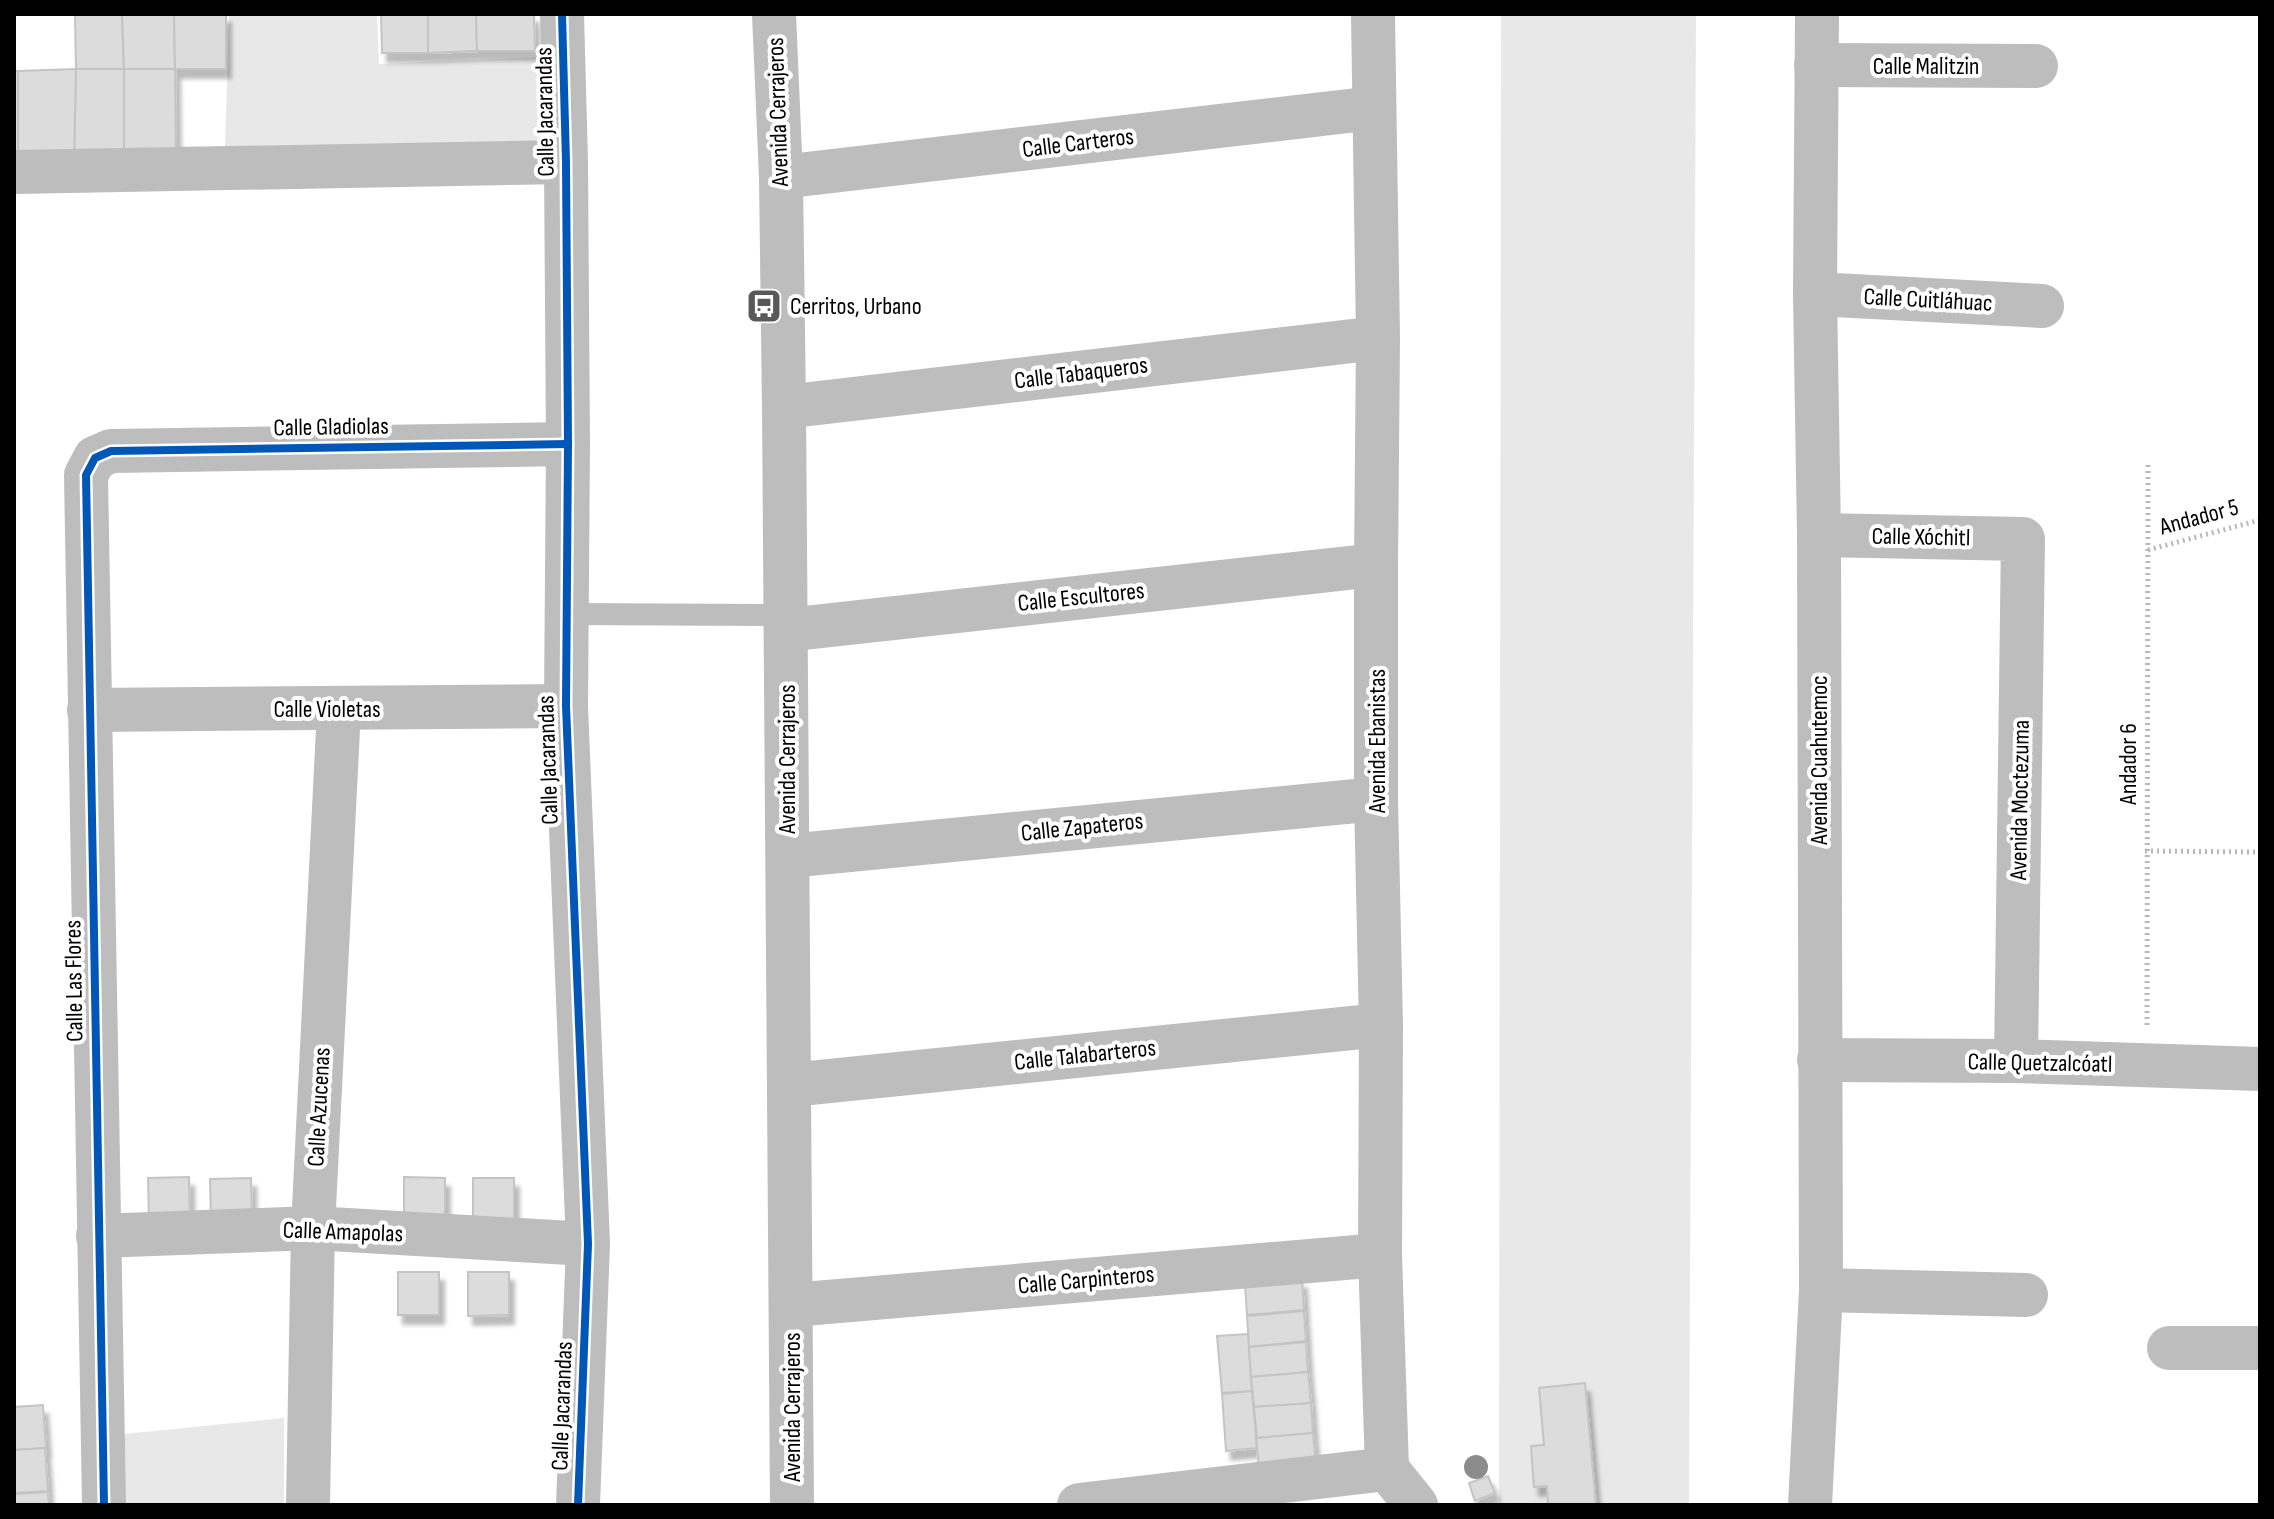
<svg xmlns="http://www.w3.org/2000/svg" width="2274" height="1519" viewBox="0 0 2274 1519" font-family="'Sofia Sans Condensed',sans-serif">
	<defs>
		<filter id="shadow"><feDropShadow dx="5" dy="9" stdDeviation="2" flood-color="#0004"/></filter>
	</defs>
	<rect width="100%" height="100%" fill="#fff"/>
	<g fill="#e8e8e8">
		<polygon points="229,14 377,14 379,64 543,57 543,142 225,147"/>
		<polygon points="1501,14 1696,14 1689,1505 1499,1505"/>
		<polygon points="284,1418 284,1505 124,1505 124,1434"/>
	</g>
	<g fill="#dcdcdc" stroke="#c4c4c4" stroke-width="2" filter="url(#shadow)">
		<polygon points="75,14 122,14 124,69 76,69"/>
		<polygon points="122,14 174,14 175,69 124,69"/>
		<polygon points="174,14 226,14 226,69 175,69"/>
		<polygon points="381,14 428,14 428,53 382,53"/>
		<polygon points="428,14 476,14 477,51 428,53"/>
		<polygon points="476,14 534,14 535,51 477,51"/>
		<polygon points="76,69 124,69 124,158 74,159"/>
		<polygon points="76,69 74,159 18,159 18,71"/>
		<polygon points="124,69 175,69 176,157 124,158"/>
		<rect x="14" y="71" width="4" height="88"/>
		<polygon points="189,1177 190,1220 149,1221 148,1178"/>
		<polygon points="404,1177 445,1178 445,1221 404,1220"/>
		<polygon points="251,1178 252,1221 211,1222 210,1179"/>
		<polygon points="473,1178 514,1178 514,1222 473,1221"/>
		<rect x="398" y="1272" width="41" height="43"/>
		<polygon points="468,1272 509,1272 509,1315 468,1316"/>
		<polygon points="1302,1279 1304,1310 1247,1315 1245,1284"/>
		<polygon points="1304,1311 1306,1341 1249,1347 1247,1316"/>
		<polygon points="1248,1334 1252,1391 1222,1393 1217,1336"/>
		<polygon points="1306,1342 1308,1372 1251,1377 1249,1347"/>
		<polygon points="1308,1372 1311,1403 1254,1407 1251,1377"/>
		<polygon points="1585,1383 1596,1505 1548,1505 1547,1486 1534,1487 1531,1446 1544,1445 1539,1388"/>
		<polygon points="1252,1391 1257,1448 1226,1451 1222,1394"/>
		<polygon points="1311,1403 1313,1433 1257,1438 1254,1407"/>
		<polygon points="43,1405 46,1448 14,1450 14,1407"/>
		<polygon points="1313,1433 1316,1464 1259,1468 1256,1438"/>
		<polygon points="45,1448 48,1491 14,1493 14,1450"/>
		<polygon points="1488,1476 1495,1493 1475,1501 1469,1483"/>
		<polygon points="48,1492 49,1505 14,1505 14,1494"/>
	</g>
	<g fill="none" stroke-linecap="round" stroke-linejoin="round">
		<g stroke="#b8b8b8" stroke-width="5" stroke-dasharray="2 4" stroke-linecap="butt">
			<polyline points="2148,550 2260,520"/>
			<polyline points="2145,851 2260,852"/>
			<polyline points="2147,1025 2148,461"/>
		</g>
		<polyline stroke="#bdbdbd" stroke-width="22" points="566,614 786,615"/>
		<g stroke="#bdbdbd" stroke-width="44">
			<polyline points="562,14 566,162 568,444 566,706 588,1244 578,1505"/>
			<polyline points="774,14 781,177 784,407 792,1505"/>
			<polyline points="1373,14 1378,338 1376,565 1376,799 1381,1025 1380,1255 1387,1469"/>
			<polyline points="1816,65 2036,66"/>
			<polyline points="14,172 566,162"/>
			<polyline points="781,177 1374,108"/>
			<polyline points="1815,294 2042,306"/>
			<polyline points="784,407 1378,338"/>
			<polyline points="1819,535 2023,539 2016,1061"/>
			<polyline points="786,630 1376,565"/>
			<polyline points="89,710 566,706"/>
			<polyline points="788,856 1376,799"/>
			<polyline points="1819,1060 2016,1061 2260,1069"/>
			<polyline points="790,1085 1381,1025"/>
			<polyline points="98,1236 313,1228 588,1244"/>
			<polyline points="1821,1290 2026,1295"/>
			<polyline points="792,1305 1380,1255"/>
			<polyline points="2169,1348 2260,1348"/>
			<polyline points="1387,1469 1416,1505"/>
			<polyline points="104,1505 86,475 95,458 111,451 568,444"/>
			<polyline points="308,1505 313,1228 339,709"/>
			<polyline points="1079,1505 1387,1469"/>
			<polyline points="1810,1505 1821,1290 1819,535 1815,294 1817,14"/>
		</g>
		<defs>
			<g id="cycleway">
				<polyline points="562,14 566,162 568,444 566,706 588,1244 578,1505"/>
				<polyline points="104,1505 86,475 95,458 111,451 568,444"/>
			</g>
		</defs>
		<use href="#cycleway" stroke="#fff" stroke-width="13"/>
		<use href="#cycleway" stroke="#0057b8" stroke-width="8"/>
	</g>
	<circle fill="#8c8c8c" cx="1476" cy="1467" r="12"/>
	<defs>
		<symbol id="bus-square" viewBox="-11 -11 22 22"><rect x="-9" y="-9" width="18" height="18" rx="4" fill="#595959" stroke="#fff"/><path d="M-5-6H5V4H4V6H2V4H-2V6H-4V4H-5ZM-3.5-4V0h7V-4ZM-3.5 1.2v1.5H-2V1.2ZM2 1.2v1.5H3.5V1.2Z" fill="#fff"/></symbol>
	</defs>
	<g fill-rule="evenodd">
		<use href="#bus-square" x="744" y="286" width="40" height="40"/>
	</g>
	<g text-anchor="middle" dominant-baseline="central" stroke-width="8" stroke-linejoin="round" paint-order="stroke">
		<g font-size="24" fill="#000" stroke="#fff">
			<text x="1926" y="66">Calle Malitzin</text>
			<text transform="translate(545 112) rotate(-91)">Calle Jacarandas</text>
			<text transform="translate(778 112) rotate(-92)">Avenida Cerrajeros</text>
			<text transform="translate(1078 143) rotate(-7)">Calle Carteros</text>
			<text transform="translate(1928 300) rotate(3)">Calle Cuitláhuac</text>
			<text transform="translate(1081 373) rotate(-7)">Calle Tabaqueros</text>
			<text transform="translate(331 427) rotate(-1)">Calle Gladiolas</text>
			<text transform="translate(2199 517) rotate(-15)">Andador 5</text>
			<text transform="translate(1921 537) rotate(1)">Calle Xóchitl</text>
			<text transform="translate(1081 597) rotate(-6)">Calle Escultores</text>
			<text x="327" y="709">Calle Violetas</text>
			<text transform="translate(1377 741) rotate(-90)">Avenida Ebanistas</text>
			<text transform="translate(787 759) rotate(-90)">Avenida Cerrajeros</text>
			<text transform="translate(548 760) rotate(-92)">Calle Jacarandas</text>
			<text transform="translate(1819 760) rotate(-90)">Avenida Cuahutemoc</text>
			<text transform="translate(2128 764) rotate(-90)">Andador 6</text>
			<text transform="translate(2020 800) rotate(-89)">Avenida Moctezuma</text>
			<text transform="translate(1082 827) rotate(-6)">Calle Zapateros</text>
			<text transform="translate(74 981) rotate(-91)">Calle Las Flores</text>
			<text transform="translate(1085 1055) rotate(-6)">Calle Talabarteros</text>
			<text transform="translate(2040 1063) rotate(1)">Calle Quetzalcóatl</text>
			<text transform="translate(319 1107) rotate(-87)">Calle Azucenas</text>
			<text transform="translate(343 1232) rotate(2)">Calle Amapolas</text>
			<text transform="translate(1086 1280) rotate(-5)">Calle Carpinteros</text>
			<text transform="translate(562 1406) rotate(-88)">Calle Jacarandas</text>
			<text transform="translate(792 1407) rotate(-90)">Avenida Cerrajeros</text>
		</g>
		<g font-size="24" fill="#000" stroke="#fff" text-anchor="start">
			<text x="790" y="306">Cerritos, Urbano</text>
		</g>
	</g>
	<rect width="2274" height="1519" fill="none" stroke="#000000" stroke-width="32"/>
</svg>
